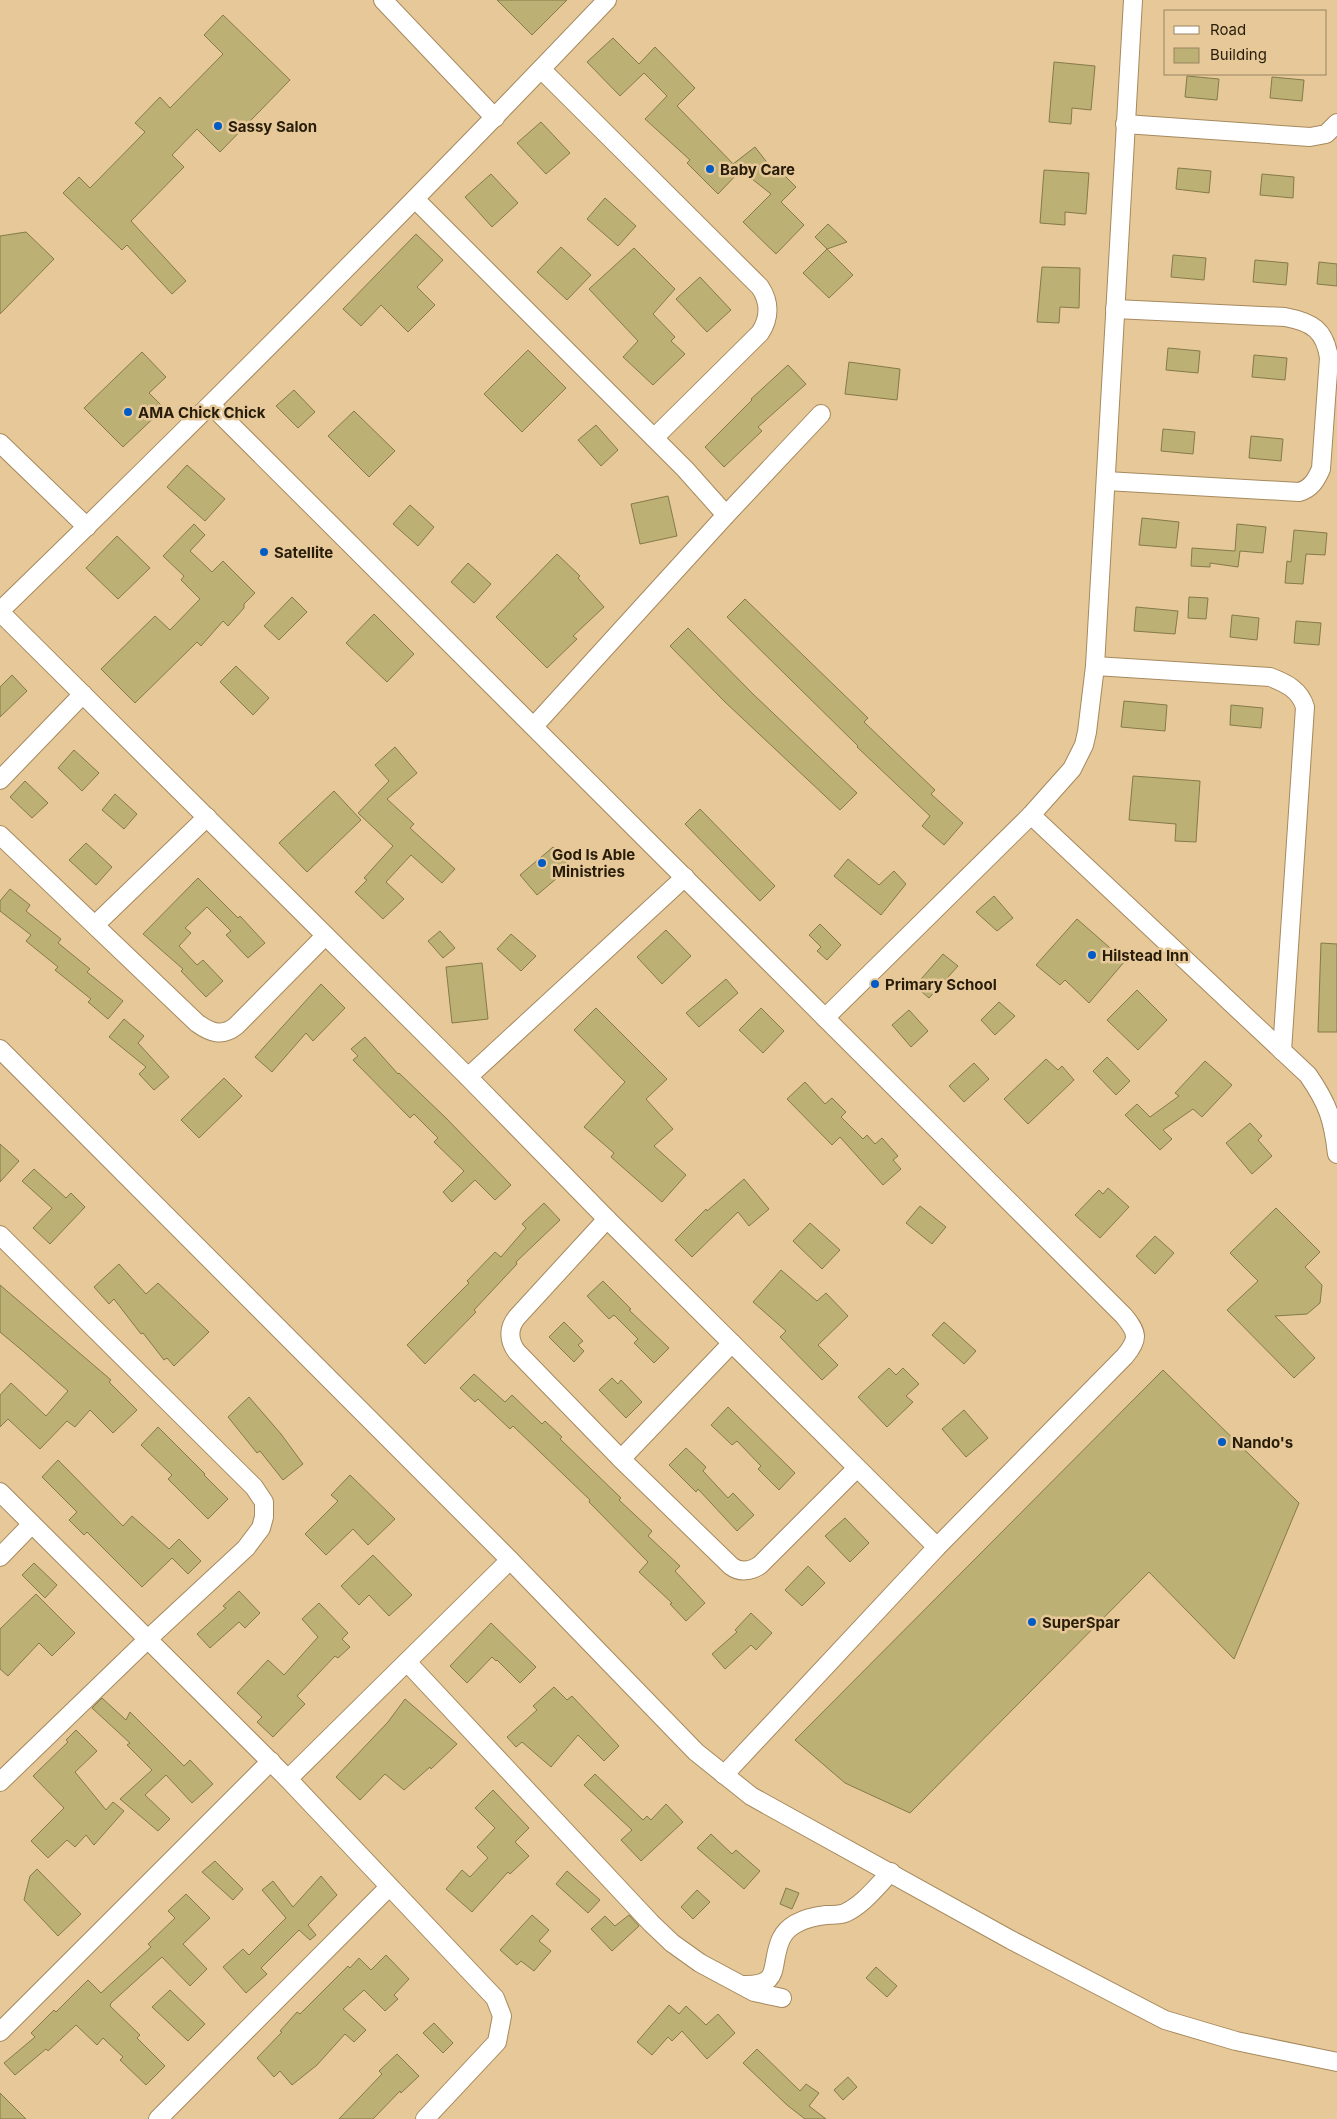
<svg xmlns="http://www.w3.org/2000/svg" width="1337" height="2119" viewBox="0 0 1337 2119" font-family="Inter,sans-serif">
	<rect width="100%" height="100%" fill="#e6c899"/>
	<g fill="#bdb074" stroke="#857a48">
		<polygon points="497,0 567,0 532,35"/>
		<polygon points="223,15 290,80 220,152 197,129 172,155 184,167 131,221 186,281 172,294 127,245 122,250 63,193 79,177 90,188 145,132 135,123 160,97 170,108 223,54 204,35"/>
		<polygon points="613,38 639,64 655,47 695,88 677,106 740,171 718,194 687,163 690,160 645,119 667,96 644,73 620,96 587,62"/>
		<polygon points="1054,62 1095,66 1091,110 1072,108 1071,124 1049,122"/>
		<polygon points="1187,76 1219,79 1217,100 1185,97"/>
		<polygon points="1272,77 1304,80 1302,101 1270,98"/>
		<polygon points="541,122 570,153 546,174 517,143"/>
		<polygon points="755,147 776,174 779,170 796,187 781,202 804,225 776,254 743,222 771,194 733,164"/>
		<polygon points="1178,168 1211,171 1209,193 1176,189"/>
		<polygon points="1044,170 1089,173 1086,214 1065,212 1065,225 1040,223"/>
		<polygon points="491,174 518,203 492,227 465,197"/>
		<polygon points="1262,174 1294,177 1293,198 1260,195"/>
		<polygon points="605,198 636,226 618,246 587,219"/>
		<polygon points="828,224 847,242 827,249 815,237"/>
		<polygon points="26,232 54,259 0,314 0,236"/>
		<polygon points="416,234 443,260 417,287 435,305 408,332 381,305 361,326 343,309"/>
		<polygon points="561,247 591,275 567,300 537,272"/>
		<polygon points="634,248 675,289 653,314 675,337 671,341 685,354 653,385 623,357 638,341 589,289"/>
		<polygon points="827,249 853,275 829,298 803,273"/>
		<polygon points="1173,255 1206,258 1204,280 1171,277"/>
		<polygon points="1255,260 1288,263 1286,285 1253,282"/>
		<polygon points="1319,262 1337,264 1337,286 1317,284"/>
		<polygon points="1042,267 1080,268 1079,308 1060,307 1059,323 1037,322"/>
		<polygon points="700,277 731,310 707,332 676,299"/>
		<polygon points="1168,348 1200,351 1198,373 1166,370"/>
		<polygon points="528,350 566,388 522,432 484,394"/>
		<polygon points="142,352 166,377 149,393 164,408 123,447 84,408"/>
		<polygon points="1254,355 1287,358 1285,380 1252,377"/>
		<polygon points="849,362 900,369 897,400 845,394"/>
		<polygon points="788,365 806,384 758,427 762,431 724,467 705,447 752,400 751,399"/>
		<polygon points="294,390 315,412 298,428 276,406"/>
		<polygon points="354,411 395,451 369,477 328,436"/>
		<polygon points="596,425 618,450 601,466 578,440"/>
		<polygon points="1163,429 1195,432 1193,454 1161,451"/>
		<polygon points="1251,436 1283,439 1281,461 1249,458"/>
		<polygon points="187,465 225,499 205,521 167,487"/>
		<polygon points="668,496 677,536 640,544 631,504"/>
		<polygon points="410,505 434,527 418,546 393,524"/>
		<polygon points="1142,518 1179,522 1176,548 1139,545"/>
		<polygon points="194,524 205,535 190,551 212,572 223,561 255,593 244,604 244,608 228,626 223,621 201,646 197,642 135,703 101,669 155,616 170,630 200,599 181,580 184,576 163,556"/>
		<polygon points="1237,524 1266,527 1263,553 1240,551 1238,567 1210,563 1210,567 1191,566 1192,548 1235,551"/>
		<polygon points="1294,530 1327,533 1325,555 1306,554 1303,584 1285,583 1287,561 1291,562"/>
		<polygon points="117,536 150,568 118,599 86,568"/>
		<polygon points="557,554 580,576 578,578 604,607 573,636 577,639 547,668 496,617"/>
		<polygon points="468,563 491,584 474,603 451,582"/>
		<polygon points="292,597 307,612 279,640 264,626"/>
		<polygon points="1189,597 1208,598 1206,619 1188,618"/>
		<polygon points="745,599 868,718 864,722 935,790 931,794 963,823 944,845 922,826 930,816 857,747 858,746 727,617"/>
		<polygon points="1136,607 1178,611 1175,634 1134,631"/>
		<polygon points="374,614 414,654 387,682 346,643"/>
		<polygon points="1232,615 1259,618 1257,640 1230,637"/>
		<polygon points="1296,621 1321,623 1319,645 1294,643"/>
		<polygon points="688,628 753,694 857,793 840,810 725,702 670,646"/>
		<polygon points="236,666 269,698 253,715 220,682"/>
		<polygon points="12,675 27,691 0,717 0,687"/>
		<polygon points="1124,701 1167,705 1165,731 1121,727"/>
		<polygon points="1231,705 1263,708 1261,728 1230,725"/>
		<polygon points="395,747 417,773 387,799 414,824 410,828 455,869 442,883 411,855 386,882 404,899 383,919 355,892 367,880 364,878 393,846 358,813 389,781 375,765"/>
		<polygon points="74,750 99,773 82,791 58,768"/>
		<polygon points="1133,776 1200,781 1196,842 1175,841 1176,824 1129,820"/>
		<polygon points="25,781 48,803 32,818 10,797"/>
		<polygon points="334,791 361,820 307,872 279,843"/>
		<polygon points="115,794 137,814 124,829 102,810"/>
		<polygon points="700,809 775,886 760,901 685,824"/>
		<polygon points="86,843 112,867 96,885 69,860"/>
		<polygon points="553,847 570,867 537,895 520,875"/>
		<polygon points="848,859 879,885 894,871 906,884 881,915 834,876"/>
		<polygon points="198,878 238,918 240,916 265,943 248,958 226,935 231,931 207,907 185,928 191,933 179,946 197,965 203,960 223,981 206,997 181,971 183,969 143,934"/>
		<polygon points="10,889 30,905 26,911 61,939 58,943 90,969 87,972 123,1001 108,1019 88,1002 91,999 55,970 58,967 26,941 31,935 0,911 0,901"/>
		<polygon points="994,896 1013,918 997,931 976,912"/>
		<polygon points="1077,919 1125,961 1089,1003 1065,980 1060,985 1036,965"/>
		<polygon points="820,924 841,945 827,960 817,951 821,947 809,935"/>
		<polygon points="666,930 691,956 662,984 637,957"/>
		<polygon points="440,931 455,948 443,958 428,941"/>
		<polygon points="511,934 536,956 521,971 497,949"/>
		<polygon points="1321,943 1337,944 1337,1032 1318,1032"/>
		<polygon points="943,954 958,966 929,998 915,986"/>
		<polygon points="482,963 488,1019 452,1023 446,967"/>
		<polygon points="726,979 738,993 699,1027 686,1013"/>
		<polygon points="321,984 345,1008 313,1041 306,1033 272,1072 255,1057"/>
		<polygon points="1137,990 1167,1020 1138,1050 1107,1020"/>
		<polygon points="999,1002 1015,1016 995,1035 981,1020"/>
		<polygon points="596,1008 667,1079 646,1099 673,1129 654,1146 686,1175 662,1202 611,1157 614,1153 584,1127 625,1082 574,1030"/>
		<polygon points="761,1008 784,1031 763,1053 739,1030"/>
		<polygon points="909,1010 928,1031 911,1047 892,1025"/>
		<polygon points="124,1019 144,1036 138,1043 169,1077 154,1090 139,1074 146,1067 109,1037"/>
		<polygon points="365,1037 398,1074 399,1073 446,1118 511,1185 495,1200 475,1180 452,1202 443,1192 464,1171 434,1142 438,1138 414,1114 410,1118 353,1060 358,1056 351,1049"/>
		<polygon points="1107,1057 1130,1081 1116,1095 1093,1071"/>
		<polygon points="1046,1059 1058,1070 1062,1066 1074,1080 1028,1124 1004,1099"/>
		<polygon points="1205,1061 1232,1085 1202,1117 1193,1109 1163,1130 1172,1139 1160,1150 1125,1115 1137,1104 1150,1117 1179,1096 1175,1093"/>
		<polygon points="974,1063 989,1079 964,1102 949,1086"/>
		<polygon points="224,1078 242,1096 199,1138 181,1120"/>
		<polygon points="805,1082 825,1104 832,1098 846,1112 841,1117 863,1139 867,1135 875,1144 882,1138 898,1156 893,1160 901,1169 883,1185 840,1137 832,1145 787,1099"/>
		<polygon points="1250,1123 1262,1136 1258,1140 1272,1156 1252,1174 1226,1143"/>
		<polygon points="0,1144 19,1161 0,1182"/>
		<polygon points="34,1169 66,1198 71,1193 85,1207 50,1244 33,1228 52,1208 22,1181"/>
		<polygon points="744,1179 769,1209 749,1226 738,1212 692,1257 675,1240 706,1209 707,1211"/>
		<polygon points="1108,1188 1129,1207 1100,1238 1075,1215 1099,1190 1103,1194"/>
		<polygon points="544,1203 560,1220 516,1262 517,1264 474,1310 476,1312 425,1364 407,1345 469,1283 467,1281 495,1252 501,1257 526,1228 522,1224"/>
		<polygon points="920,1206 946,1227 932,1244 906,1223"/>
		<polygon points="1276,1208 1320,1252 1305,1267 1322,1285 1320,1303 1307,1314 1275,1316 1315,1358 1294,1378 1227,1310 1258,1281 1230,1253"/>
		<polygon points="810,1223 840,1250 822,1269 793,1241"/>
		<polygon points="1155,1236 1174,1253 1155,1274 1136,1256"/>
		<polygon points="119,1264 146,1294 158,1283 209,1332 174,1366 167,1358 164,1360 143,1333 141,1334 114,1299 109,1304 94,1287"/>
		<polygon points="781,1270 817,1301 826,1293 848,1316 818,1345 838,1365 822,1380 780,1337 786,1331 753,1302"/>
		<polygon points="603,1281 631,1309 629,1310 669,1348 654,1363 634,1343 638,1339 614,1315 609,1319 587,1296"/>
		<polygon points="0,1285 111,1380 109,1382 137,1410 113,1433 90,1410 75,1427 67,1421 40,1449 8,1419 0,1427 0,1395 11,1383 46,1416 68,1391 24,1352 0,1332"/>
		<polygon points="564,1322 583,1341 578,1345 584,1351 574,1362 549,1337"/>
		<polygon points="944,1322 976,1351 964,1364 932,1335"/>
		<polygon points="889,1368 896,1375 903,1368 919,1384 906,1396 913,1402 887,1427 858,1397"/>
		<polygon points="1163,1370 1299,1503 1234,1659 1149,1572 910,1813 845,1783 795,1740"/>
		<polygon points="474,1374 505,1402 512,1395 542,1424 545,1421 562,1437 560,1439 621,1498 619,1500 652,1531 648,1536 680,1566 675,1571 705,1603 686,1621 670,1604 672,1603 639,1572 648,1562 589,1502 590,1500 513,1426 510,1429 478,1399 475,1402 460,1388"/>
		<polygon points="612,1378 618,1384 621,1380 642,1402 626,1418 599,1390"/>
		<polygon points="249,1397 281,1434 303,1464 283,1480 260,1451 257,1453 228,1417"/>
		<polygon points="728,1407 795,1473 779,1490 758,1469 761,1466 737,1441 732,1445 711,1425"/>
		<polygon points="964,1410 988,1438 966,1457 942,1429"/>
		<polygon points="158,1427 205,1474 204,1475 228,1499 208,1519 168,1479 172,1475 141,1445"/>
		<polygon points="686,1448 706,1467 703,1471 728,1498 733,1493 754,1515 737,1531 698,1489 696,1492 669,1465"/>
		<polygon points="58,1460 123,1526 132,1516 169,1549 179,1539 201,1561 188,1574 172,1558 142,1587 87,1532 84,1535 69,1520 77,1512 42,1477"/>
		<polygon points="350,1475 395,1519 368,1545 353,1529 326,1555 305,1534 338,1501 331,1495"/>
		<polygon points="845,1518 869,1543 850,1562 825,1536"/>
		<polygon points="373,1555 412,1595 389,1616 369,1595 359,1605 341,1586"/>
		<polygon points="34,1563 57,1585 45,1598 22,1575"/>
		<polygon points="808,1566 825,1583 802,1606 785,1590"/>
		<polygon points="239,1591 260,1613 245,1628 239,1622 210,1648 197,1634 226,1608 223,1606"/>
		<polygon points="36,1594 75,1633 52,1656 39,1643 8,1676 0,1669 0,1629"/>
		<polygon points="319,1603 348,1633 342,1639 350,1647 338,1658 335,1656 297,1696 305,1704 273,1737 257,1722 262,1717 237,1693 268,1660 284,1675 318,1637 302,1619"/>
		<polygon points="751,1613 772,1633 756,1650 751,1645 725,1669 712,1654 737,1632 735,1630"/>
		<polygon points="491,1623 536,1667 520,1683 497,1660 496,1661 492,1657 467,1683 450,1666"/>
		<polygon points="554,1687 567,1700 572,1696 619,1746 604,1761 578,1735 551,1767 522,1742 516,1747 507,1737 537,1710 533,1706"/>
		<polygon points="102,1698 126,1720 130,1712 184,1766 190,1760 213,1784 192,1803 166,1775 145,1795 170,1819 158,1831 120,1799 152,1770 127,1745 130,1743 92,1708"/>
		<polygon points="405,1699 457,1744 431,1769 430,1767 404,1790 385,1774 360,1800 336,1777 388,1722"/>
		<polygon points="76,1730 97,1751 75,1772 106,1810 113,1802 124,1811 94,1845 86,1835 75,1847 67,1840 48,1858 31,1841 64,1808 33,1776 68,1742 66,1740"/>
		<polygon points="595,1774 643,1820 647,1816 651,1820 666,1804 683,1822 641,1861 621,1840 632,1830 584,1785"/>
		<polygon points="493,1790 529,1828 515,1842 529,1856 510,1874 508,1872 472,1912 446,1889 462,1870 470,1877 488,1858 477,1847 495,1828 475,1808"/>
		<polygon points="711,1834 732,1854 736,1850 760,1871 744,1889 697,1848"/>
		<polygon points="215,1861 243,1889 233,1900 202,1872"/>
		<polygon points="37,1869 81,1914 58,1936 24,1900 30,1876"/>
		<polygon points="567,1871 600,1900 588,1913 556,1884"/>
		<polygon points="321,1876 337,1895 308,1925 316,1935 310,1940 299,1930 261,1968 267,1974 246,1993 223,1967 243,1949 249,1955 286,1918 262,1890 273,1881 293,1907"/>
		<polygon points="786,1888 799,1893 792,1909 780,1904"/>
		<polygon points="697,1890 710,1902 693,1919 681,1907"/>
		<polygon points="186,1894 210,1918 183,1944 207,1969 190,1986 162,1957 111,2003 110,2006 140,2035 137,2038 165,2066 146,2085 120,2060 123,2057 103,2038 97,2045 76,2025 48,2051 46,2049 15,2075 4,2063 35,2037 31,2033 54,2010 56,2012 88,1980 101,1993 151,1947 148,1944 175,1918 168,1911"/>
		<polygon points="532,1915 549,1930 539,1941 551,1951 534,1971 521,1961 517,1965 500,1950"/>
		<polygon points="629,1915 639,1926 612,1951 591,1929 605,1916 615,1926"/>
		<polygon points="386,1955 409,1979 394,1995 398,1999 385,2011 364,1990 343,2009 366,2030 354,2042 345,2034 317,2065 292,2085 280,2071 274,2077 257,2058 282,2032 280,2031 297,2012 300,2014 348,1966 350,1968 359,1958 371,1970"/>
		<polygon points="876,1967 897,1986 887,1997 866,1978"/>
		<polygon points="170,1990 205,2024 188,2041 152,2007"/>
		<polygon points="669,2005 679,2014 686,2006 706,2025 718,2014 735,2033 707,2059 682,2031 672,2041 668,2037 652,2055 637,2042"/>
		<polygon points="434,2023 453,2043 443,2053 423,2033"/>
		<polygon points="757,2049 800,2091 806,2084 819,2093 809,2106 826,2119 805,2119 787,2105 743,2063"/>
		<polygon points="397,2054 419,2076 401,2093 400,2091 373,2119 339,2119 382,2074 379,2071"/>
		<polygon points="848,2077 857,2087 843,2100 834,2090"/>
		<polygon points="0,2093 26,2119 0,2119"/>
	</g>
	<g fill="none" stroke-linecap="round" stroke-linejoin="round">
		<defs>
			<g id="minor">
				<polyline points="383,0 495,118"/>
				<path d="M541 69 760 287C770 302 770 318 760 333L654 438"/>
				<polyline points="1125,124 1310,137 1326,134 1337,123"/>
				<polyline points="415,199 685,469 726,515"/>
				<path d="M211 405C517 708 819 1013 1124 1316 1138 1333 1139 1339 1125 1356L937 1547 724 1775"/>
				<polyline points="0,443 87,527"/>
				<path d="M1106 481 1299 492C1311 489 1316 480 1321 469L1329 358C1325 330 1312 322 1285 317L1115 309"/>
				<path d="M0 611C206 411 409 208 607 0"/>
				<polyline points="0,612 468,1077 607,1219 937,1547"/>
				<path d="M1095 666 1270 677C1286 683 1300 690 1305 707L1282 1051"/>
				<polyline points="535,725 726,515 821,414"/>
				<polyline points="0,780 83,694"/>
				<path d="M1031 815 1308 1075C1328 1104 1333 1119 1337 1154"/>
				<path d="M0 835 197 1023C211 1033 222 1037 236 1026L325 936"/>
				<polyline points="95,925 207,817"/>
				<polyline points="825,1018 1031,815 1072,769 1084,745 1087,732 1095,666 1133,0"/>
				<polyline points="0,1049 510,1560 696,1752 751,1796 1011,1940 1165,2020 1236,2041 1337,2062"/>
				<polyline points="468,1077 685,877"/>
				<path d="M607 1219 518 1316C508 1327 508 1340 517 1352L621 1459 731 1566C740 1573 751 1571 760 1565L857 1468"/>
				<polyline points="0,1235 254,1487 264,1502 264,1517 261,1528 246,1548 149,1638 0,1782"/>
				<polyline points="621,1459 732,1343"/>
				<polyline points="0,1492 288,1779 495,1998 502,2016 497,2042 425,2119"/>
				<polyline points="0,1557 32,1524"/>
				<polyline points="407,1662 651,1923 672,1943 700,1963 754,1992 782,1998"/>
				<polyline points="288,1779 510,1560"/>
				<path d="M743 1985C783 1986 769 1966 781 1939 789 1922 809 1917 826 1915 832 1915 840 1915 845 1913 864 1904 877 1886 891 1872"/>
				<polyline points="0,2032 271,1761"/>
				<polyline points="158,2119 389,1887"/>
			</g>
		</defs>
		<use href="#minor" stroke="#a6895d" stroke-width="20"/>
		<use href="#minor" stroke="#fff" stroke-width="18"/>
	</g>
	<g fill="#005bc4" stroke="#e6c899" stroke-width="2">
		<circle cx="218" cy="126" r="5"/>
		<circle cx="710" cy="169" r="5"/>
		<circle cx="128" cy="412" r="5"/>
		<circle cx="264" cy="552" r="5"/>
		<circle cx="542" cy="863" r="5"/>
		<circle cx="1092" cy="955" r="5"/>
		<circle cx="875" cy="984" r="5"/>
		<circle cx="1222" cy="1442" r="5"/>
		<circle cx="1032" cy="1622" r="5"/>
	</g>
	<g text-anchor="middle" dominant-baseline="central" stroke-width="5" stroke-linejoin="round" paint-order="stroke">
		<g font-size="15" font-weight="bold" fill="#281d0a" stroke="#e6c899" text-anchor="start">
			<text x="228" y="126">Sassy Salon</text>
			<text x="720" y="169">Baby Care</text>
			<text x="138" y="412">AMA Chick Chick</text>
			<text x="274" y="552">Satellite</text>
			<text x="552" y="854">God Is Able<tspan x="552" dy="17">Ministries</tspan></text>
			<text x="1102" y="955">Hilstead Inn</text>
			<text x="885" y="984">Primary School</text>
			<text x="1232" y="1442">Nando's</text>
			<text x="1042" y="1622">SuperSpar</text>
		</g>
	</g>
	<rect x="1164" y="10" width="162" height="65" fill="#e6c899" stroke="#9a8460"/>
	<rect x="1174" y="26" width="25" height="8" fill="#ffffff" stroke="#9a8460"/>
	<text x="1210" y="35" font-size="15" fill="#281d0a">Road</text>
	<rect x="1174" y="48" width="25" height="15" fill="#bdb074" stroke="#9a8460"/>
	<text x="1210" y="60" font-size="15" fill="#281d0a">Building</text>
</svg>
